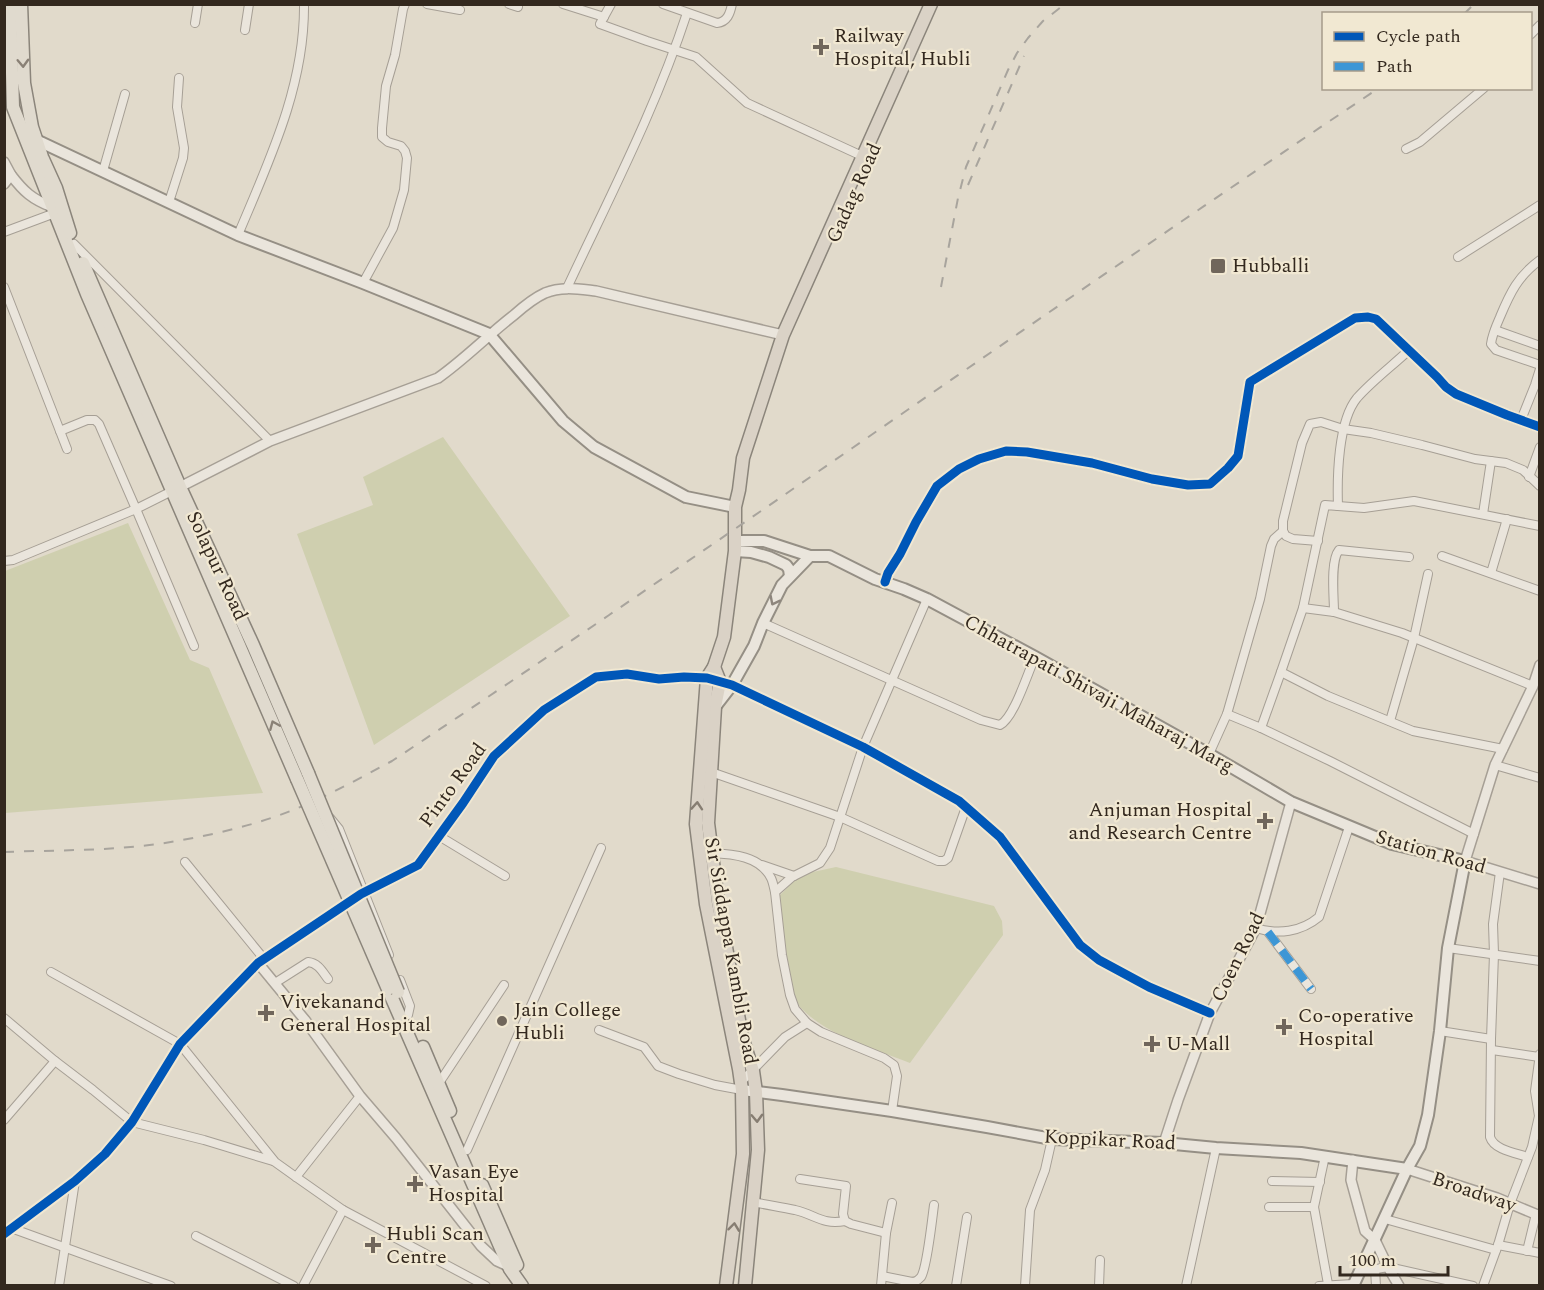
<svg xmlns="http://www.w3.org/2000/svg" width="1544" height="1290" viewBox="0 0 1544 1290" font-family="Spectral,serif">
	<rect width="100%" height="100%" fill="#e1dacb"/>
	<g fill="#cfcfaf">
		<polygon points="443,437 570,616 374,745 297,534 373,505 363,477"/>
		<polygon points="128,523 190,660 209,668 263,793 5,813 5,571"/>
		<path d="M836 867 994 906 1002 921 1003 935 910 1063C873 1048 813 1032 792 996L779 915 780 895 795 880 813 872Z"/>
	</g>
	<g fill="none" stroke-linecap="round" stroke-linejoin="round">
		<defs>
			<g id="minor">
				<polyline points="427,4 460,10"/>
				<polyline points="509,4 518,7 518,4"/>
				<polyline points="563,4 604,17"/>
				<polyline points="611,4 600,24 647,41 696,57 747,103 862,156"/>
				<path d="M663 4 717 23C727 22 730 14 732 4"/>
				<polyline points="195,23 198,4"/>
				<polyline points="245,30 249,4"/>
				<polyline points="1530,35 1540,25"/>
				<polyline points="1406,149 1420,142 1484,88"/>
				<polyline points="103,171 125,94"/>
				<polyline points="169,202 183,158 184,148 177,107 179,78"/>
				<polyline points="4,232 55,213"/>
				<path d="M238 235C269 161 305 86 304 4"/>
				<polyline points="74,244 270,441"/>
				<polyline points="1458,257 1540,205"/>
				<path d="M1540 260C1518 276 1510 293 1500 317 1496 326 1492 335 1491 344L1496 350 1540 365"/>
				<polyline points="363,283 393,228 404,190 407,158 405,151 401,146 388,142 382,137 382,128 386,86 395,55 403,9 405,4"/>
				<polyline points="4,287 67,449"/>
				<path d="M567 288C609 198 656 108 687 13"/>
				<polyline points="1495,330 1540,346"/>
				<polyline points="1521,420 1535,385 1540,369"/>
				<polyline points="60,431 87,420 95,420 99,424 136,509 172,491"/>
				<polyline points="1529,477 1540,447"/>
				<path d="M1338 506C1337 477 1338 421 1357 398 1372 381 1392 366 1408 351"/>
				<polyline points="1483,514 1491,461"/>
				<polyline points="1318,541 1293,539 1286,536 1283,531 1283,521 1302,443 1310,424 1321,422 1343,429 1371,433 1422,445 1475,459 1506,463 1523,470 1540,486"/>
				<polyline points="1442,556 1540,591"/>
				<polyline points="4,561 13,560 136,509 194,646"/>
				<polyline points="1491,573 1507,519"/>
				<polyline points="1303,608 1334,612 1402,633 1533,686"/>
				<path d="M1334 612C1334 597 1330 561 1339 550L1409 557"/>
				<path d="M763 623 981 720 1000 725C1014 718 1028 672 1035 657"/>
				<polyline points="728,684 863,747 959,801 1000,837 1080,945 1099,960 1117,971 1149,987 1210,1013"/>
				<polyline points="1227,714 1261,728 1330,761 1474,834"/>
				<polyline points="1390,721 1414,638 1428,574"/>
				<polyline points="1261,728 1281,672"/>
				<polyline points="1503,749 1413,731 1328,696 1281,672 1303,608 1325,505 1364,508 1414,501 1540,526"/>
				<polyline points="1209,754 1227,714 1260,599 1271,546 1274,539 1283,531"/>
				<polyline points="1495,765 1540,778"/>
				<polyline points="711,772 840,817 938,861 944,861 948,858 966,807"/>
				<polyline points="330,818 339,829 389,955"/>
				<polyline points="439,836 505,876"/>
				<path d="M711 853C733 854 760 856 771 878 773 882 774 888 775 892"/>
				<polyline points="185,862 264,959"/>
				<polyline points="762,865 794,876"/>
				<path d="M1500 872 1493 924 1494 954 1491 1039 1490 1137C1494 1150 1516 1153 1528 1157"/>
				<path d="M1256 928C1278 935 1301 932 1319 917L1349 827"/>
				<polyline points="1268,932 1311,989"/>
				<polyline points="1448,948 1540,961"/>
				<polyline points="51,972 180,1044 275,1162 296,1177 343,1210 486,1286"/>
				<polyline points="400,980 410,1006 408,1015"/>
				<path d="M275 983 308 962C318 963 322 971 328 979"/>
				<polyline points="4,1018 55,1061 93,1090 132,1122 204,1140 273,1161"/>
				<polyline points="599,1030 644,1047 658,1066 679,1074 715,1085 742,1090"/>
				<polyline points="1440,1031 1491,1039"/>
				<polyline points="1492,1050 1539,1057"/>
				<polyline points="741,1082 785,1037 807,1023"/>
				<polyline points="439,1083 504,985"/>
				<polyline points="892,1111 897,1076 894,1065 884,1058 821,1032 807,1023 795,1009 790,995 782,955 775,892 792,877 820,863 830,848 863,747 927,599"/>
				<polyline points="4,1120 55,1061"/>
				<polyline points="467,1150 601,848"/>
				<polyline points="1325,1156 1314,1207 1328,1284"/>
				<polyline points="296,1177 360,1096"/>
				<polyline points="800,1179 846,1186 843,1214 845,1221 851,1224 886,1233"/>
				<polyline points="1272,1181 1320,1182"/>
				<path d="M753 1202C767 1205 781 1207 795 1210 816 1215 822 1225 845 1221"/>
				<polyline points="1269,1207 1314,1207"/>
				<polyline points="1385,1219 1496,1250"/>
				<polyline points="11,1228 171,1286"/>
				<polyline points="196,1236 294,1286"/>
				<polyline points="1498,1245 1540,1253"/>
				<polyline points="1527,1251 1536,1214"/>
				<polyline points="1375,1269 1376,1286"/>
				<polyline points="1359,1272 1388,1267 1473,1286"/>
				<path d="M882 1276 912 1282C917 1281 917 1281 921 1277 927 1268 932 1220 934 1205"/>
				<polyline points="59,1286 75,1181"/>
				<polyline points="303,1286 343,1210"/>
				<polyline points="881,1286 886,1233 892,1203"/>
				<polyline points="956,1286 967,1217"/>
				<polyline points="1025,1286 1030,1210 1045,1170 1052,1139"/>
				<polyline points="1099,1286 1100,1260"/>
				<polyline points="1186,1286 1216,1148"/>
				<polyline points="1319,1286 1353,1284"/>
				<polyline points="1483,1286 1498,1245 1510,1204 1532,1147 1539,1116 1535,1091 1540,1054"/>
			</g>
			<g id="tertiary">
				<polyline points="4,162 11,175"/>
				<path d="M4 184 11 175C24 192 32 199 52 207"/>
				<path d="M174 490 270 441 438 378C465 359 488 335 514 315 523 307 534 298 545 293 562 286 578 289 596 291L783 335"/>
				<polyline points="885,582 888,573 900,554 916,522 937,486 959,469 979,459 1006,451 1027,452 1092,463 1152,479 1188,485 1210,484 1228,468 1238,456 1250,382 1355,318 1368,317 1376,319 1437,377 1446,387 1456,394 1507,415 1540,427"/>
				<polyline points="1540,665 1533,686 1495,765 1465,861 1540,884"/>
				<polyline points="258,963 305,1020 360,1096 396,1138 481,1246 497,1261 508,1266"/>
				<polyline points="1164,1143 1178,1100 1210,1013 1256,928 1291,802"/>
				<polyline points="1353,1160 1351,1180 1365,1231 1375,1240 1388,1267 1399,1286"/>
				<polyline points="1407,1169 1497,1198 1540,1216"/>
				<polyline points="4,1234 75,1181 105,1154 132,1122 180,1044 258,963 361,894 418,865 463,803 494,756 544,710 596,677 627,674 659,679 684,677 712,679"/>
			</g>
			<g id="secondary">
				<polyline points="32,138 238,235 363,283 489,334 563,421 594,447 686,497 735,507"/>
				<polyline points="736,541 764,541 810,556 829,556 875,579 904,589 927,599 1035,657 1209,754 1291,802 1392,844 1465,861 1448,948 1440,1031 1428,1115 1420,1146 1407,1169 1353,1286"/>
				<polyline points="735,551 751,552 769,557 786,565 789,569 790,576"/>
				<polyline points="715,707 732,685 754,646 763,623 782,585 810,556"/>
				<polyline points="742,1090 782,1095 892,1111 987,1127 1052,1139 1164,1143 1216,1148 1301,1153 1407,1169"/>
			</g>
			<g id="primary">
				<polyline points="10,4 13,107 87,294 297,779"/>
				<polyline points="21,4 24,83 32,127 42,157 56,188 70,233"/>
				<polyline points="83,263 180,487 253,645 308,773"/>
				<polyline points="391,996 510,1269 522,1286"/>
				<polyline points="423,1047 450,1111"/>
				<polyline points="482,1185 517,1265"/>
			</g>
			<g id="trunk">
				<polyline points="714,667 720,682 715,707 708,823 718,902 742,1037 753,1071 756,1092 758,1150 745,1286"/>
				<polyline points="726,1286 743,1154 742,1090 739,1069 706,904 696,824 707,678 714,667 724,637 735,551 735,507 739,490 743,458 783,335 931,4"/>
			</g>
		</defs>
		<use href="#minor" stroke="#a69f95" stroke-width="10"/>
		<use href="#tertiary" stroke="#a69f95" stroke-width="12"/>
		<use href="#secondary" stroke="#958f85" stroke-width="14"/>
		<use href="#primary" stroke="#8b857b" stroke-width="15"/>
		<use href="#trunk" stroke="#8b857b" stroke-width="15"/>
		<use href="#minor" stroke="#eae5dc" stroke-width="8"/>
		<use href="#tertiary" stroke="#eae5dc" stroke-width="9"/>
		<use href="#secondary" stroke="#eae5dc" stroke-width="10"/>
		<use href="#primary" stroke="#e0dace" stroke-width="12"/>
		<use href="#trunk" stroke="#dad2c6" stroke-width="12"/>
		<g stroke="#a8a49d" stroke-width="2" stroke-dasharray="10 10" stroke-linecap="butt">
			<polyline points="1464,14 1474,4"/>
			<polyline points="968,185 1024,56"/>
			<polyline points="941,287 958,198 966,167 1008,70 1017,53 1028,38 1043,21 1065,4"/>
			<path d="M4 852C58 850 112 851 165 843 208 836 253 826 293 810 328 796 360 778 392 761 724 541 1048 309 1379 88"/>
		</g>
		<defs>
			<g id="primary-bridge">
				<polyline points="308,773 398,992"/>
				<polyline points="297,779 388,989"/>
			</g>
		</defs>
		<use href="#primary-bridge" stroke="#8b857b" stroke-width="15" stroke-linecap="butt"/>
		<use href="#primary-bridge" stroke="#e0dace" stroke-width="12"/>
		<polyline stroke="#3d96d5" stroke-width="8" stroke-dasharray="15 8" stroke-linecap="butt" points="1268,932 1311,989"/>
		<defs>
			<g id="cycleway">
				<polyline points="885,582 888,573 900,554 916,522 937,486 959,469 979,459 1006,451 1027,452 1092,463 1152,479 1188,485 1210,484 1228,468 1238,456 1250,382 1355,318 1368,317 1376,319 1437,377 1446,387 1456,394 1507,415 1540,427"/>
				<polyline points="4,1234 75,1181 105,1154 132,1122 180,1044 258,963 361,894 418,865 463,803 494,756 544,710 596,677 627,674 659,679 684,677 707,678 732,685 863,747 888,761 959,801 1000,837 1080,945 1099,960 1149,987 1210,1013"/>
			</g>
		</defs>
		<use href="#cycleway" stroke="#f1e8d2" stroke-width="13"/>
		<use href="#cycleway" stroke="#0057b8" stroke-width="9"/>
	</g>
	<defs><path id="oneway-chevron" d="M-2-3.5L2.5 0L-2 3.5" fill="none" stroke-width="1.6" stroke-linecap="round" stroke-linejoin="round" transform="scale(1.5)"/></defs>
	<g stroke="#8a8176">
		<use href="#oneway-chevron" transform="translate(23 63) rotate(88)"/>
		<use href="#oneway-chevron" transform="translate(274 725) rotate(-113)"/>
	</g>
	<use stroke="#8e867d" href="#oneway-chevron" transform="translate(774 601) rotate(117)"/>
	<g stroke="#867d72">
		<use href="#oneway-chevron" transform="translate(697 806) rotate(-86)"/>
		<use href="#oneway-chevron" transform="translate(757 1118) rotate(88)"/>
		<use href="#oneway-chevron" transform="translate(734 1227) rotate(-83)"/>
	</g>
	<g fill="#70665b" stroke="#f1e8d2" stroke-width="2">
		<path d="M818 38h6v6h6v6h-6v6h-6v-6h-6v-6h6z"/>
		<rect x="1210" y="258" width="16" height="16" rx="3"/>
		<path d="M1262 812h6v6h6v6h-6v6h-6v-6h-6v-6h6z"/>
		<path d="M263 1004h6v6h6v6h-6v6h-6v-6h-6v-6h6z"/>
		<circle cx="502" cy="1021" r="6"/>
		<path d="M1281 1018h6v6h6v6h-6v6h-6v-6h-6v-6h6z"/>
		<path d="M1149 1035h6v6h6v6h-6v6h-6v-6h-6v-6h6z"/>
		<path d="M412 1175h6v6h6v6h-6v6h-6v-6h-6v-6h6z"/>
		<path d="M370 1236h6v6h6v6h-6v6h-6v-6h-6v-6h6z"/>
	</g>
	<g text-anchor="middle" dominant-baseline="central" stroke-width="4.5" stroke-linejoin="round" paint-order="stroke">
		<g font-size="20" fill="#33281e" stroke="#f1e8d2" text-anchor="start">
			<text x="834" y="36">Railway<tspan x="834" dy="23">Hospital, Hubli</tspan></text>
			<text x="1232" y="266">Hubballi</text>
			<text x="1252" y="810" text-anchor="end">Anjuman Hospital<tspan x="1252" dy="23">and Research Centre</tspan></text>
			<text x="280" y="1002">Vivekanand<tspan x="280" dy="23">General Hospital</tspan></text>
			<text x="514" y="1010">Jain College<tspan x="514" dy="23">Hubli</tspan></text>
			<text x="1298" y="1016">Co-operative<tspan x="1298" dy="23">Hospital</tspan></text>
			<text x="1166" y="1044">U-Mall</text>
			<text x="428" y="1172">Vasan Eye<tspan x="428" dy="23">Hospital</tspan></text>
			<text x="386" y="1234">Hubli Scan<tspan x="386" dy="23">Centre</tspan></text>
		</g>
		<g font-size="20" fill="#33281e" stroke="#f1e8d2">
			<text transform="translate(854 193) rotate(-66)">Gadag Road</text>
			<text transform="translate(217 566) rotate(65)">Solapur Road</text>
			<text transform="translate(1099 694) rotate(29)">Chhatrapati Shivaji Maharaj Marg</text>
			<text transform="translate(453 785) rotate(-54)">Pinto Road</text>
			<text transform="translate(1431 852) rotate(16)">Station Road</text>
			<text transform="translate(731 951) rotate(80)">Sir Siddappa Kambli Road</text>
			<text transform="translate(1238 957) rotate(-64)">Coen Road</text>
			<text transform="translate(1110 1140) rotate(3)">Koppikar Road</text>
			<text transform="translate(1474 1192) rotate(19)">Broadway</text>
		</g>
	</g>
	<rect width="1544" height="1290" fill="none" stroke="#33281e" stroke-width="12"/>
	<rect x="1322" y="12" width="210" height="78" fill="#f1e8d2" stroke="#a59b8a" stroke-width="1.5"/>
	<rect x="1334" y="32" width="30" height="9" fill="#0057b8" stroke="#a59b8a" stroke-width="1.5"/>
	<text x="1376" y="42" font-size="18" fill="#33281e">Cycle path</text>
	<rect x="1334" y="62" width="30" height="9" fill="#3d96d5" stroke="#a59b8a" stroke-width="1.5"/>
	<text x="1376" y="72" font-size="18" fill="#33281e">Path</text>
	<path d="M1340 1266v9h108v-9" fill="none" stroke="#33281e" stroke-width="3"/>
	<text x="1349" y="1266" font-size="18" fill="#33281e" stroke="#f1e8d2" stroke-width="4.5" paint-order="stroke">100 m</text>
</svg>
